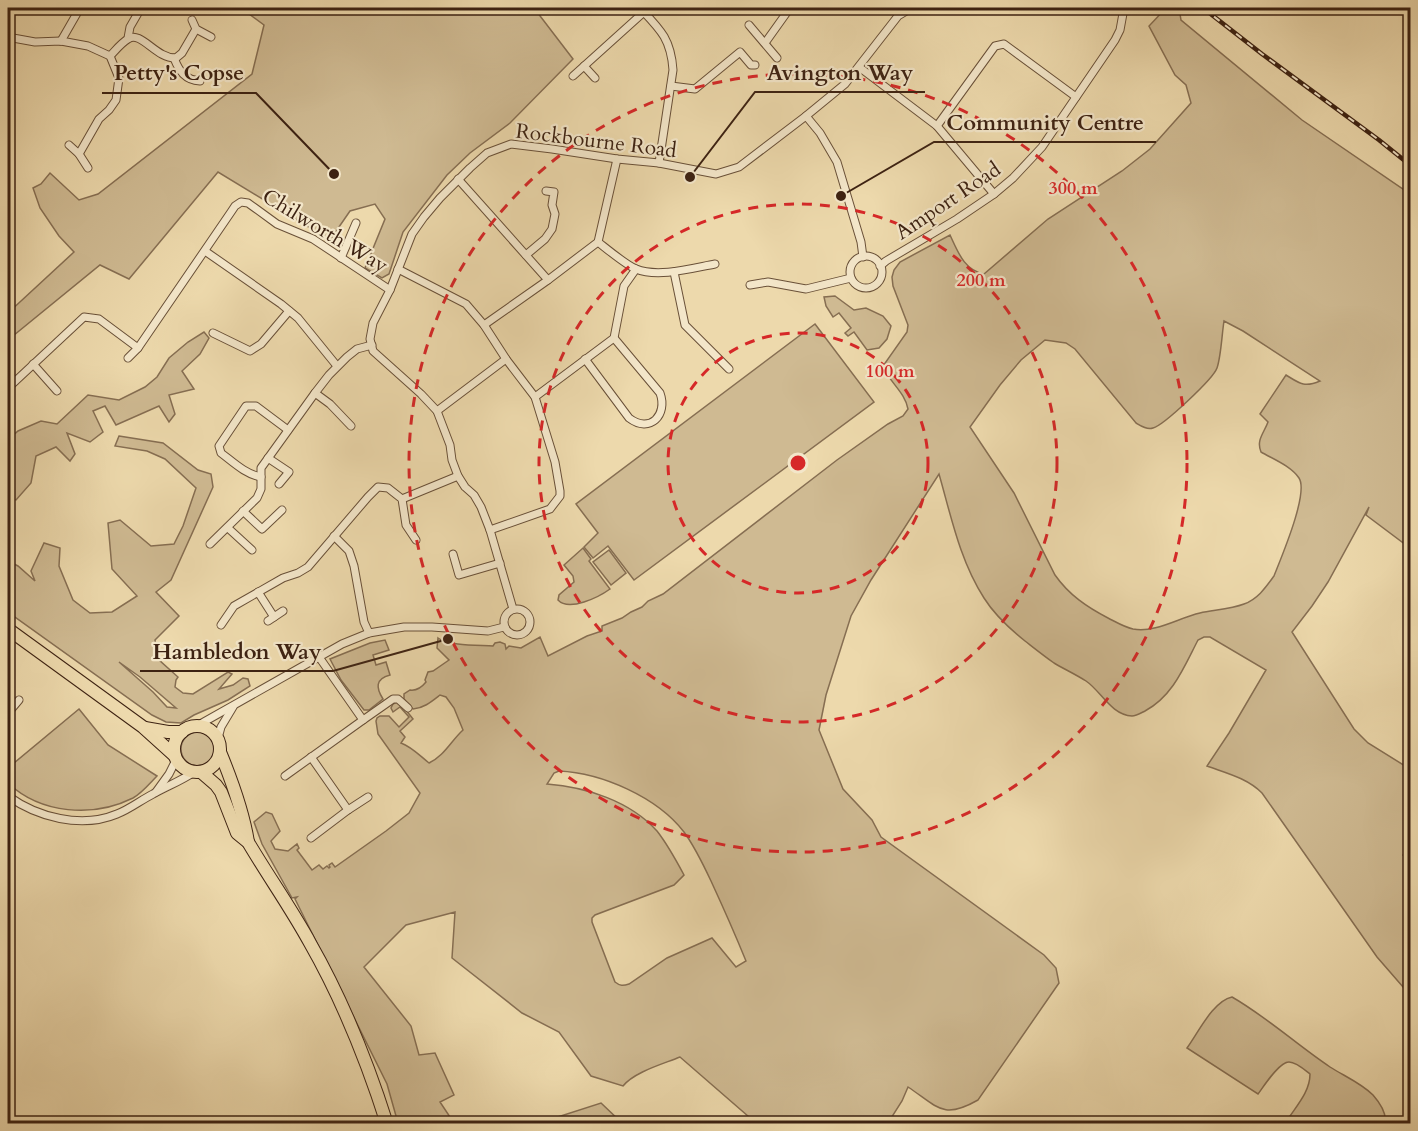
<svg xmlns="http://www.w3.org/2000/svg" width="1418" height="1131" viewBox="0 0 1418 1131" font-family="Cardo,serif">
	<rect width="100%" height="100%" fill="#edd9ac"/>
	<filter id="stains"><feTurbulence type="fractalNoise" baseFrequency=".00333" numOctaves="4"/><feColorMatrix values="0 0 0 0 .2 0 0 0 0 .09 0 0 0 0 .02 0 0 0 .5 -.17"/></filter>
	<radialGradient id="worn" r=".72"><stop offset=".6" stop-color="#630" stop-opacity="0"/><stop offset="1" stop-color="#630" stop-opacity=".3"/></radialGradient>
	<g fill="#cfba92" stroke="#866e52" stroke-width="1.5" fill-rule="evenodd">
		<polygon points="241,8 534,8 573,59 510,123 470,153 447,175 403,232 389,274 382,278 365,268 385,219 375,204 350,211 330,240 218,172 129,279 100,265 8,340 8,313 74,252 59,236 40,208 33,188 41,184 50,173 79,200 98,194 252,74 264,25"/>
		<path d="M1166 8H1179L1181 20 1302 120 1410 194V548L1366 515 1369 507 1328 582 1312 606 1292 632 1354 729 1368 743 1410 769V844L1403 855 1410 860V995L1377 957 1262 793C1247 778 1226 773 1207 766L1229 733 1266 670 1210 637H1204L1198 640C1184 667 1173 696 1145 711 1141 713 1136 716 1132 716 1111 715 1101 691 1086 681 1075 674 1064 669 1054 663 1044 656 1034 648 1025 641 1010 629 994 614 984 598 960 561 951 516 939 474L871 580 851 616 826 695 819 730 843 789 872 820 881 837 1044 955 1056 968 1059 983 978 1100C943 1120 938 1107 908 1087L902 1101 888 1123H756L680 1057C663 1064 634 1072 623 1086L591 1076 559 1032 522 1013 452 958 455 912 406 925 364 967 411 1026 419 1055 435 1053 454 1095 440 1102 454 1123H398L387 1084 295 899 297 897 292 898 262 844 254 822 266 812 272 814 280 831 271 841 275 849 288 851 297 844 299 848 297 850 312 870 319 865 323 869 327 866 329 868 330 867 329 865 332 863 335 867 386 831 409 813 420 793 378 734 376 721 377 718 380 716H389L399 727 409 717 400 707 393 712 391 708 393 704 397 702 402 705 413 719 400 731 405 737 401 743C412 747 420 756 429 763 444 756 451 741 463 730L454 708 446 697 440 695C431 702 424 708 413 709L404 699V694L410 690C417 691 422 687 426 682L425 680 428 672 433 671 449 660 437 648 438 638C449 646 479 645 493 646L495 643 500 642 505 644 506 649 509 646 521 648 540 637 548 656 587 636 602 631V626L622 618 631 612 642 607 648 601 663 594 837 460 888 424 903 416 908 409C905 392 889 382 883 366L907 332 908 325 893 286 892 277 894 270 900 262 950 235C958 252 964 270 984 274L1048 219 1122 171 1150 149 1191 103 1186 85 1175 75 1149 26ZM1224 321 1243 331 1320 381C1304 388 1299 383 1286 375L1260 414 1268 422C1264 433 1256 440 1261 452 1273 459 1291 466 1299 478 1309 493 1281 558 1274 576 1266 587 1258 599 1244 604 1231 609 1214 610 1200 613 1178 618 1156 633 1133 629 1124 627 1116 622 1108 618 1087 607 1069 595 1055 575L1014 493 970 427 1000 385 1021 360 1045 340 1066 343 1075 349 1136 423C1141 426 1147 430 1153 428 1164 425 1213 379 1217 368 1221 357 1222 333 1224 321ZM559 771C602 773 657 797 684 832 695 847 703 864 711 881 723 907 735 934 746 961L736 967 712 938 667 958 629 984C623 986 620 986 615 982L592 922V918L595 915 674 885 684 875C676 860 668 845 657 831 630 801 586 787 547 784L554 773Z"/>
		<polygon points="835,296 854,310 866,308 883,316 891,326 887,339 879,348 867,350 854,332 848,336 845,333 851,328 839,313 833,317 826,306 824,297"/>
		<polygon points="815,324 874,402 634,580 608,546 593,558 584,547 598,533 576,504"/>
		<polygon points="204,332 209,338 200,354 182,371 194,389 169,395 175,414 169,422 159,406 116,425 105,406 93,411 103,432 90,442 67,433 75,454 70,461 56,447 36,456 31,483 16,500 9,498 8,495 8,440 18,431 41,421 57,424 88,395 119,400 145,387 157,377 169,358 188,342"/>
		<path d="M119 436 163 443 198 470 211 474 213 487 171 580 156 592 179 616 155 640 158 659 178 677 176 680 175 687 183 693 193 694 228 672 232 674 219 689 233 685 243 678 248 679 250 686 228 700 194 715 181 723 166 722 152 715 8 612V561L18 566 35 581 31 571 44 543 60 548 59 566 73 600 90 613 112 612 137 596 112 569 108 523 120 520 151 546 174 544 183 526 196 488 165 459 147 451 115 446ZM119 662 140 677 176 708 167 707 153 692Z"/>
		<path d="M583 548 591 559 589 561 610 589C599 597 569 612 558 600L559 595 574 582 573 576 564 565Z"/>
		<polygon points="609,550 626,573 611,585 593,562"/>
		<path d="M385 640 389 650 373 655 376 665 386 662 390 675C375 679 376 688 383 699L369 710H364L341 680 330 659 370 643Z"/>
		<path d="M79 709 108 745 157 776C150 783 142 793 133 798 93 818 41 814 8 783V768Z"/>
		<circle cx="198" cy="749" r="17"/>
		<path d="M1232 997C1267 1017 1297 1045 1330 1067 1344 1076 1361 1083 1373 1095 1380 1103 1387 1113 1385 1123H1302L1290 1116C1299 1103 1310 1090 1310 1074 1305 1070 1296 1062 1289 1062 1279 1062 1264 1086 1258 1094L1187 1048C1198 1033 1213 1001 1232 997Z"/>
		<polygon points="601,1103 622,1123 539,1123"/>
	</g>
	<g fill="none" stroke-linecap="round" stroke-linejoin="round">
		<defs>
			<g id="street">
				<path d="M640 8C660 29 671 39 673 70L659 163"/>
				<polyline points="1124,8 1133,9 1143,8"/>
				<polyline points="192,20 196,29 211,37"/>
				<polyline points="749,25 777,58"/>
				<polyline points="8,35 13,38 35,42 61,41 88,46 110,56 119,78 116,100 109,110 99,119 79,154"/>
				<polyline points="128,38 130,27 141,8"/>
				<polyline points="61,41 80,8"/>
				<polyline points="765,43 790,8"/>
				<path d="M110 56C115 51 121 43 128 39 141 30 156 59 176 58L182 53 196 29"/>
				<path d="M174 58C179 71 185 80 200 81"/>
				<polyline points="584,66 595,78"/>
				<polyline points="859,67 937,126 994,194"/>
				<polyline points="573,76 644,12"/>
				<polyline points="671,86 695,89 740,52 751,65 755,65"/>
				<polyline points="806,116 820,133 837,162 861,242 863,257"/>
				<polyline points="937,126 995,46 1004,44 1076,97"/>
				<polyline points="69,145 79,154 88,168"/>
				<polyline points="458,179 548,280"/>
				<polyline points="8,232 10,231"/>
				<path d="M598 242C607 249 626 265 636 269 658 278 693 268 715 264"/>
				<polyline points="205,251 281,304 298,318 337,366"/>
				<polyline points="526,255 545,239 552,229 555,214 552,205 554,192 546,191"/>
				<circle cx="866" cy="272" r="16"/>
				<polyline points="341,258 356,223"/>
				<polyline points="880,266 886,261 957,219 994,194 1013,178 1042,147 1115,40 1120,30 1124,8"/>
				<polyline points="398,269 466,304 484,325 506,359 535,397 555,462 560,491 560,496 550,509 490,530"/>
				<polyline points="674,272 685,325 729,369"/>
				<polyline points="750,285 768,282 806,289 851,278"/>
				<polyline points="484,325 548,280 598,242 617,159"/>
				<polyline points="213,333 250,351 261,344 289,311"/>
				<polyline points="128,358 138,348 231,212 235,206 241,202 248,203 255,208 277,224 313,239 390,290"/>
				<path d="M585 359 629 418C650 434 668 415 660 393L614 338"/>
				<polyline points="33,364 57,391"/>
				<polyline points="8,388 84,317 99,319 138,348"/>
				<polyline points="315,393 330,404 351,426"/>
				<polyline points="535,397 614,338 624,286 636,269"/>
				<polyline points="437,411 506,359"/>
				<polyline points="268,458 289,472 279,484"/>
				<path d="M261 477C245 474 233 462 221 453L219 446 246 406H256L288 430"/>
				<polyline points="402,499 458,476"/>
				<polyline points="243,511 262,529 282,510"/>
				<polyline points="228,528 252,550"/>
				<polyline points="334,536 349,551 354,566 364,622 369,633"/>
				<polyline points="210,544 257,498 261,489 261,468 315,393 329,375 347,357 357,349 372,345"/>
				<polyline points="453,554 459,575 500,563"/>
				<polyline points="258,592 274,617"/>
				<circle cx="517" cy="622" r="13"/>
				<polyline points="513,609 490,530 481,507 474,495 465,487 458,476 452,460 450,445 437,411 421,394 373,351 370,339 373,323 390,290 412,234 424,217 440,198 470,168 487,153 511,144 552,149 617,159 659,163 716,174 739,167 806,116 845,84 898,16 908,10 924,8"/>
				<polyline points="268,621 283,611"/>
				<polyline points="221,625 234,606 283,578 298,573 308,567 368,497 378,487 388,488 402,499 406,525 416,540"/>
				<polyline points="319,657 363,720 393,699 398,699 408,708"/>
				<polyline points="8,713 19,700"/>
				<polyline points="195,727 342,644 369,633 404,627 432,627 488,631 504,627"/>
				<polyline points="218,738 221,727 233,707"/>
				<polyline points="311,757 348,810"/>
				<polyline points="285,776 363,720"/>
				<polyline points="156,792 169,774 176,760"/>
				<path d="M8 796C37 817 81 829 117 814 130 809 141 800 153 794 167 786 181 781 194 772"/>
				<polyline points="311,838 348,810 368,797"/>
			</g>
			<g id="highway">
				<polyline points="8,629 143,727 174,755"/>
				<circle cx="197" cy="749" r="23"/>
				<polyline points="145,728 168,732 182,732"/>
				<path d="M220 752C232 781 243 811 248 842"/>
				<path d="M201 772 216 785 221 792 237 833 248 842C268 876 291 908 310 943 342 999 367 1061 387 1124"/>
			</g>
		</defs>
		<use href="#street" stroke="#695038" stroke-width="9"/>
		<use href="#highway" stroke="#3d2212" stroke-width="14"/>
		<use href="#street" stroke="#f3e6c9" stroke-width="7"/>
		<use href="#highway" stroke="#edd9ac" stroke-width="12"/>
		<defs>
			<polyline id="rail" points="1203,8 1262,54 1379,140 1410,165"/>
		</defs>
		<use href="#rail" stroke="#3d2212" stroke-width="4.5"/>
		<use href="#rail" stroke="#f3e6c9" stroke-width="2" stroke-dasharray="7" stroke-linecap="butt"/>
	</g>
	<g fill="none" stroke="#d62828" stroke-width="3" stroke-dasharray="10 8">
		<circle cx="798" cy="463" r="130"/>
		<circle cx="798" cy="463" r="259"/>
		<circle cx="798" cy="463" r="389"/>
	</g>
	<g text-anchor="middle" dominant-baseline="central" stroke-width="4.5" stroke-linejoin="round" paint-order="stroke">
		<g font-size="21" fill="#3d2212" stroke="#f3e6c9">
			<text transform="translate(596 141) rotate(7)">Rockbourne Road</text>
			<text transform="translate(948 201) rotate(-34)">Amport Road</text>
			<text transform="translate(325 231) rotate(31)">Chilworth Way</text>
		</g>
	</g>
	<circle cx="798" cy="463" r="9" fill="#d62828" stroke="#f3e6c9" stroke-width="3"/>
	<g font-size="18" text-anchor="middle" font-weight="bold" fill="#d62828" stroke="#f3e6c9" stroke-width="4.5" stroke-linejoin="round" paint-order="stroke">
		<text x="1073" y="194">300 m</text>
		<text x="981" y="286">200 m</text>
		<text x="890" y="377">100 m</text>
	</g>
	<path fill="none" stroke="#3d2212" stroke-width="2" d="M690 177L755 92H925M334 174L256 93H102M841 196L934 142H1156M448 639L333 671H140"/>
	<g fill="#3d2212" stroke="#f3e6c9" stroke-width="2">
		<circle cx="690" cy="177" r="6"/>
		<circle cx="334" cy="174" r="6"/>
		<circle cx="841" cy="196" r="6"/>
		<circle cx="448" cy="639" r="6"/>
	</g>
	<g font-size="22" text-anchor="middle" font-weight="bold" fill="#3d2212" stroke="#f3e6c9" stroke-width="4.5" stroke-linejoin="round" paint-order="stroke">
		<text x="840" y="80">Avington Way</text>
		<text x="179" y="80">Petty's Copse</text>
		<text x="1045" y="130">Community Centre</text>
		<text x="237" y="659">Hambledon Way</text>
	</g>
	<rect width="1418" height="1131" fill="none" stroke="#edd9ac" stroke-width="30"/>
	<rect x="9" y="9" width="1400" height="1113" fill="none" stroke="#3d2212" stroke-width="3"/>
	<rect x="15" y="15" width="1388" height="1101" fill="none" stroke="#3d2212" stroke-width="1.5"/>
	<rect width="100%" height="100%" filter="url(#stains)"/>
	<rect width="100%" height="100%" fill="url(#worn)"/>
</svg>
